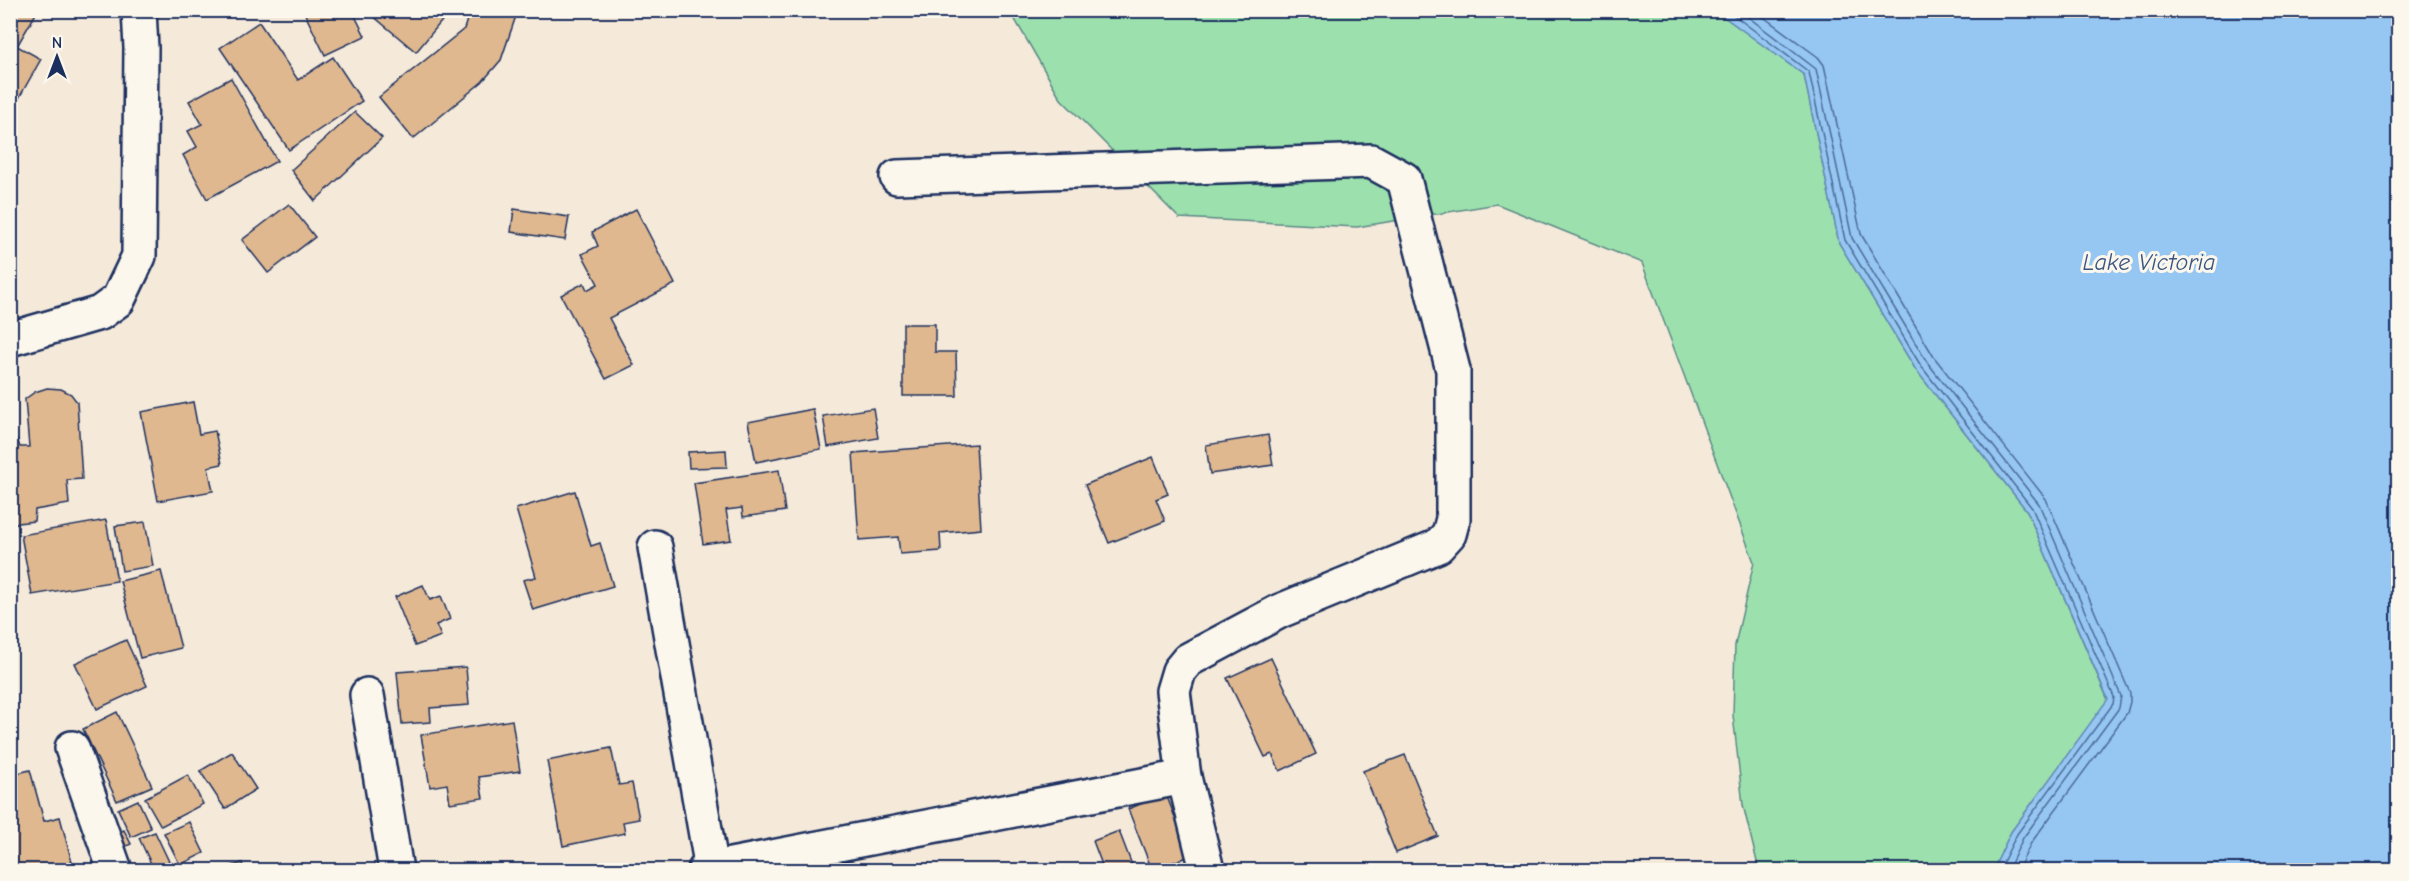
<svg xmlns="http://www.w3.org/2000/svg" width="2409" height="881" viewBox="0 0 2409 881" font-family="'Comic Neue',sans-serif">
	<rect width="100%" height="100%" fill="#f5eada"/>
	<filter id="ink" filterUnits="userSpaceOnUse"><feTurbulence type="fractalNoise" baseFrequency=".0167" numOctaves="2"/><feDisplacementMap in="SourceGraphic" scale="12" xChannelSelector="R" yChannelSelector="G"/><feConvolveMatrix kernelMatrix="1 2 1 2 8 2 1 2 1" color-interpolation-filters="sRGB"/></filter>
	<g filter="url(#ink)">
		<polygon fill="#9ce1ad" stroke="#5c8886" stroke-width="1.5" points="1010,11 1716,11 1804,75 1839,243 1916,370 2027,511 2108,700 2011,832 1993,870 1759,870 1743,805 1733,715 1735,645 1754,562 1642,263 1497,204 1357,227 1179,218 1061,99"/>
		<polygon fill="#96c6f2" stroke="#658ab7" stroke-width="1.5" points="1716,11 2398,11 2398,870 1993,870 2011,832 2108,699 2027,511 1916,370 1839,243 1804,75"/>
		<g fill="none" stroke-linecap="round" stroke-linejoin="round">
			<g stroke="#4c6b99" stroke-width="1.5">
				<polyline points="1727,10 1809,72 1845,240 1921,366 2032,508 2114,697 2113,704 2017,834 1999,870"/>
				<polyline points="1739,10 1816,69 1852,238 1927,362 2039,504 2121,696 2119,708 2023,838 2008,870"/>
				<polyline points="1754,10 1818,57 1824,65 1861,234 1934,357 2046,499 2130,693 2130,702 2127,713 2031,843 2018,870"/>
			</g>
		</g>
		<g fill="#dfb890" stroke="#1b2f5e" stroke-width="1.5">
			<polygon points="10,10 38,10 17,46 41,59 10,114"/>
			<polygon points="303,10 352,10 365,36 325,55"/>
			<polygon points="366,10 451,10 416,52"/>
			<polygon points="470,10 518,10 501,60 482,82 413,139 379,97 464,29"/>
			<polygon points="259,22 298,80 333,57 362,101 289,150 220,48"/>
			<polygon points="231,78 277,161 207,199 183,155 197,147 188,131 202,124 189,101"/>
			<polygon points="355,112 382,138 315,201 291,170"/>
			<polygon points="289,204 315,237 268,273 242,240"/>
			<polygon points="514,209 569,217 565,240 511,232"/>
			<polygon points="636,209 675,284 609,318 634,365 606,379 561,295 584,283 587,290 598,284 582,254 598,246 592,232"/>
			<polygon points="903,324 935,324 935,352 956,352 957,396 903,396"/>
			<polygon points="47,388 61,389 71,394 77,402 82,479 67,480 69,504 35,510 34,521 10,524 10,436 17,439 20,447 29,447 25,399 35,392"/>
			<polygon points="193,402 199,434 215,431 222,464 208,467 213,491 158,501 141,412"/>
			<polygon points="873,408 878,438 828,447 823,416"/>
			<polygon points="813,409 821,449 756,462 748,422"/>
			<polygon points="1268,435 1273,465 1210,474 1206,445"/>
			<polygon points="976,444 981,529 940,533 941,551 900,554 898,537 859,540 853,453"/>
			<polygon points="726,450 727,467 689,468 688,452"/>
			<polygon points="1153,457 1168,494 1156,499 1165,521 1109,543 1085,485"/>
			<polygon points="779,470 785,511 743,517 742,508 726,510 731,540 703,544 694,483"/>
			<polygon points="575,491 591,546 600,543 613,586 533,610 523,580 536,577 516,509"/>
			<polygon points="106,520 117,581 32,595 21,535"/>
			<polygon points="145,522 153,566 122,571 115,526"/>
			<polygon points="161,571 181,648 140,658 120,581"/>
			<polygon points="423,585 430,600 441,596 450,619 436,625 441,636 415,646 395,597"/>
			<polygon points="126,640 147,686 97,709 75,663"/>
			<polygon points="1271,658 1316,754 1280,771 1272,754 1265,757 1227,678"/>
			<polygon points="466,667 469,705 430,708 431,722 402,724 397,672"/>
			<polygon points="117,712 152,786 117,801 83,729"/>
			<polygon points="512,720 520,771 479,777 483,798 450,803 447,784 430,787 421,735"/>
			<polygon points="611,748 619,785 632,783 639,819 623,822 625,833 563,846 547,761"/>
			<polygon points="232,752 256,789 225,809 200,771"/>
			<polygon points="1405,755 1438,836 1396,853 1363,771"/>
			<polygon points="30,770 44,821 60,817 74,870 10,870 10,775"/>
			<polygon points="188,775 203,804 161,826 145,798"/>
			<polygon points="1166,794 1190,856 1152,870 1128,809"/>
			<polygon points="138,800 151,828 131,837 118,809"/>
			<polygon points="189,822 204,853 180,865 164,833"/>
			<polygon points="124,830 131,844 118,850 111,836"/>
			<polygon points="1119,831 1132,865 1118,870 1104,870 1093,841"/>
			<polygon points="155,832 173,870 154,870 139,838"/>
			<polygon points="242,863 244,870 219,870"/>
		</g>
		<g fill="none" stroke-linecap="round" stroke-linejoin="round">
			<defs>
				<g id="street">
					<polyline points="897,177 1371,161 1404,179 1453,370 1453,519 1449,534 1438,546 1280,611 1188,660 1179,671 1173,691 1184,777 1207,870"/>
					<polyline points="10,339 100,313 118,300 139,256 141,48 139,10"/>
					<polyline points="655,547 712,869"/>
					<polyline points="367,695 396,870"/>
					<polyline points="72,748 115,870"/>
					<polyline points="705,870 1184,777"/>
				</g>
			</defs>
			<use href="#street" stroke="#1b2f5e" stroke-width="38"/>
			<use href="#street" stroke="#fbf7ec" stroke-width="33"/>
		</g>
	</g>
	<g text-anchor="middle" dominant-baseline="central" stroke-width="6" stroke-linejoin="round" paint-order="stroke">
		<g font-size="24" font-style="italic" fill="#3a5583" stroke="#fbf7ec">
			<text x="2149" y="262">Lake Victoria</text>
		</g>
	</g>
	<rect width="2409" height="881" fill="none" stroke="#fbf7ec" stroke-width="36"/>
	<rect x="18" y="18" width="2373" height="845" fill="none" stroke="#1b2f5e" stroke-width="2" filter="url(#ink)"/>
	<g transform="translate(57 57)" stroke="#fbf7ec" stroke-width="4.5" paint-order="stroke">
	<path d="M0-4.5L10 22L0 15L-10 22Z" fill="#1b2f5e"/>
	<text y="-9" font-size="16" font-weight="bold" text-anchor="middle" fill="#1b2f5e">N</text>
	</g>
</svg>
